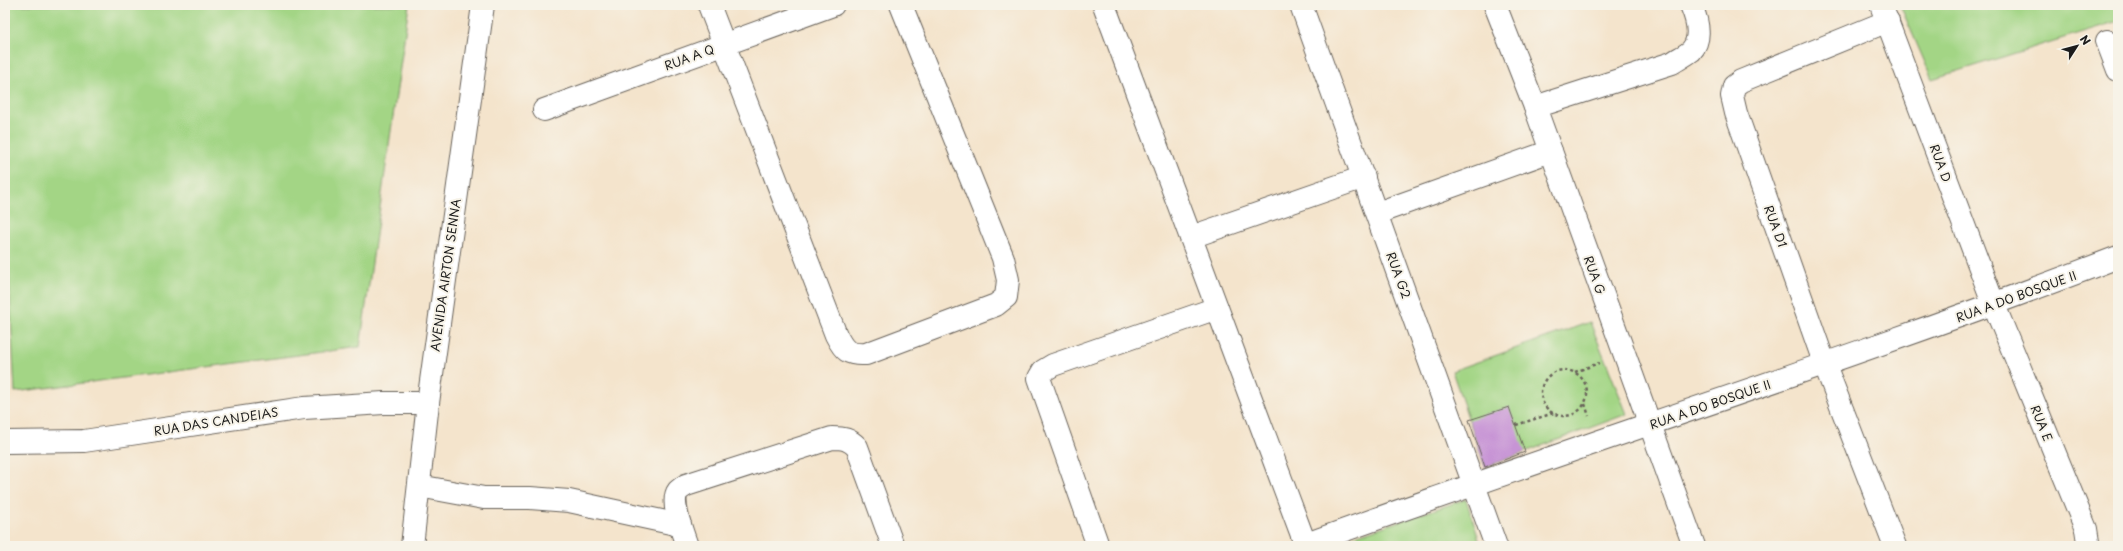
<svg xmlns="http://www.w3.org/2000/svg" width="2123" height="551" viewBox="0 0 2123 551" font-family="'Playpen Sans',sans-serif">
	<rect width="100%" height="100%" fill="#f7f3e8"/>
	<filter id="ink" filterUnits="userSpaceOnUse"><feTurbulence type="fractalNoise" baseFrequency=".025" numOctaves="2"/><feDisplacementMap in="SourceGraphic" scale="8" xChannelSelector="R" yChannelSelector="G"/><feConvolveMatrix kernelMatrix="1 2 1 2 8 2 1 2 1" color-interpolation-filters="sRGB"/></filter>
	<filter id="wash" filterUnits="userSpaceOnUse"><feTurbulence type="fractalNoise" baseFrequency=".012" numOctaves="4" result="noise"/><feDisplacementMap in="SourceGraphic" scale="16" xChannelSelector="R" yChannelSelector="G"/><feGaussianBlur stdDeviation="0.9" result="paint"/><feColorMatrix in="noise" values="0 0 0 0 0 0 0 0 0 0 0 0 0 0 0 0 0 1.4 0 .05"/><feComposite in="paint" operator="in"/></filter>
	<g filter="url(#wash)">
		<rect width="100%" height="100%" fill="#f4e4cc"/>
		<g fill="#a3d585" stroke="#607850">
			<polygon points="5,5 409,5 360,347 15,392 5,201"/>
			<polygon points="1900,5 2118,5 2118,21 1932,79"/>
			<polygon points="1590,322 1627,414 1485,467 1452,371"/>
			<polygon points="1466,499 1481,546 1325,546"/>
		</g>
		<g id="blocks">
			<polygon fill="#c794d5" points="1509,407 1525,452 1485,467 1469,420"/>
		</g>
	</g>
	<g filter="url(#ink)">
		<use href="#blocks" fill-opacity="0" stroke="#68625a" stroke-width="1"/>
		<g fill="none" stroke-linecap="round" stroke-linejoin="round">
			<defs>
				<g id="minor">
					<path d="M709 5 836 335C844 351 848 355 866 354L996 305 1006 297 1008 280 1003 258 901 5"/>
					<polyline points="1104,5 1306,546"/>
					<polyline points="1301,5 1496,546"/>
					<polyline points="1495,5 1535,107 1694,546"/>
					<polyline points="1881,5 1994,305 2086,529 2088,542 2087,546"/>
					<polyline points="1888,21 1741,81 1734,86 1732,96 1736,113 1825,365 1895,546"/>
					<polyline points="2107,41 2118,70"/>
					<path d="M1535 107 1672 63C1678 59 1686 55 1691 51 1703 38 1697 19 1691 5"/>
					<polyline points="544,110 833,5"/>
					<polyline points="1377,213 1551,151"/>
					<polyline points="1191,237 1364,177"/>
					<polyline points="5,442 84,441 304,408 384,403 428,403"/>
					<polyline points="419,486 484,498 530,498 569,501 680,525"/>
					<path d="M687 546C683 534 670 501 678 491 680 489 683 487 686 485L832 438C844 438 849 439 857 447L893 546"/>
					<polyline points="1098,546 1039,378 1043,371 1053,365 1217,308"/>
					<path d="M1301 546C1572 447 1848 361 2118 257"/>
				</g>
				<polyline id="major" points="412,546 428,403 483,5"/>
			</defs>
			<use href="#minor" stroke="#68625a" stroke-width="24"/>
			<use href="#major" stroke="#68625a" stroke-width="24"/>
			<g stroke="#68625a" stroke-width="2.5" stroke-dasharray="3 3" stroke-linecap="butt">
				<circle cx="1564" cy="393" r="23"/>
				<polyline points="1575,372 1599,363"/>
				<polyline points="1585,404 1589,416"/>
				<polyline points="1516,425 1554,413"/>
			</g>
			<use href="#minor" stroke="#fff" stroke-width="22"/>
			<use href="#major" stroke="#fff" stroke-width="22"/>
		</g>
	</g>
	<g text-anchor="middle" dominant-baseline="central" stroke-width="4" stroke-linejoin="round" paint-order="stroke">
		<g font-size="12" fill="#1c1c1c" stroke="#f7f3e8">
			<text transform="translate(689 57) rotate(-20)">RUA A Q</text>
			<text transform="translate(1941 163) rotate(70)">RUA D</text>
			<text transform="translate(1776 226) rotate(70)">RUA D1</text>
			<text transform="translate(445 275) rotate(-82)">AVENIDA AIRTON SENNA</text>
			<text transform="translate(1399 275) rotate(70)">RUA G2</text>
			<text transform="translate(1595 275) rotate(70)">RUA G</text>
			<text transform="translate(2016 296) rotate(-20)">RUA A DO BOSQUE II</text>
			<text transform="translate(1710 404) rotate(-19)">RUA A DO BOSQUE II</text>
			<text transform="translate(216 421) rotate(-9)">RUA DAS CANDEIAS</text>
			<text transform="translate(2042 423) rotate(68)">RUA E</text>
		</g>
	</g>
	<rect width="2123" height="551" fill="none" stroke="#f7f3e8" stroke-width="20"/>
	<g transform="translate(2077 46) rotate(54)" stroke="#f7f3e8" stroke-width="3" paint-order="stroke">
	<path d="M0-3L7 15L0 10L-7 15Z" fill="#1c1c1c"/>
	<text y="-6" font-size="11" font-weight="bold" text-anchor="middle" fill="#1c1c1c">N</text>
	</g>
</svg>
